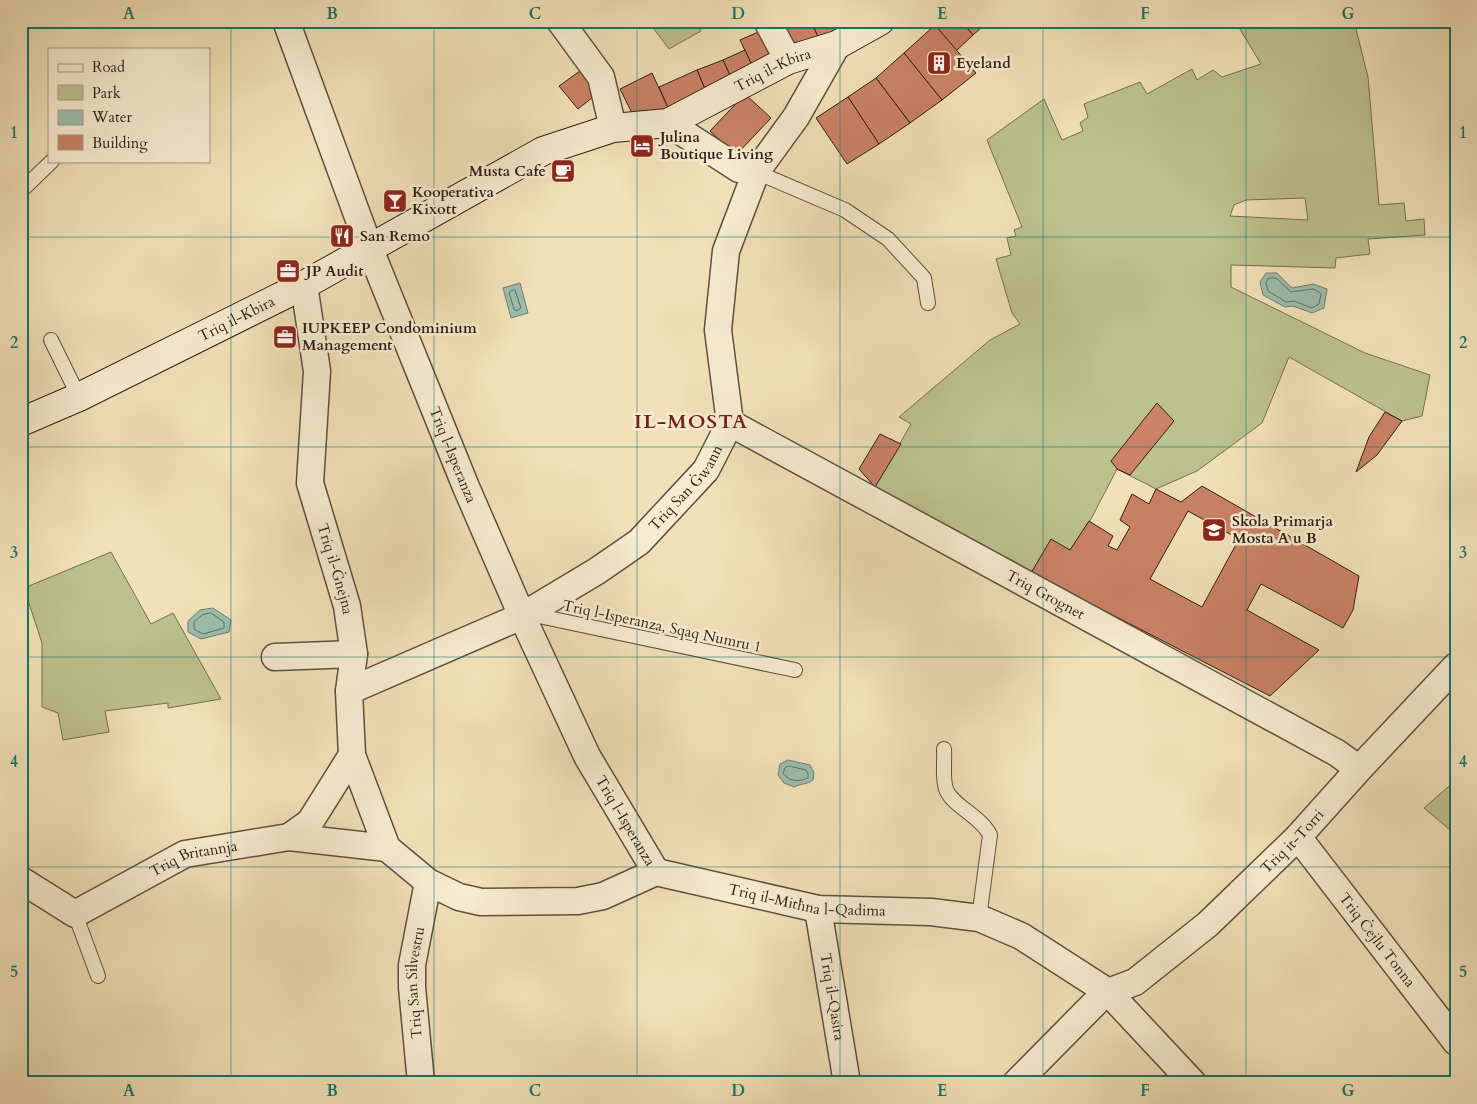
<svg xmlns="http://www.w3.org/2000/svg" width="1477" height="1104" viewBox="0 0 1477 1104" font-family="Cardo,serif">
	<rect width="100%" height="100%" fill="#f2e1b8"/>
	<filter id="stains"><feTurbulence type="fractalNoise" baseFrequency=".004" numOctaves="4"/><feColorMatrix values="0 0 0 0 .2 0 0 0 0 .09 0 0 0 0 .02 0 0 0 .5 -.17"/></filter>
	<radialGradient id="worn" r=".72"><stop offset=".6" stop-color="#630" stop-opacity="0"/><stop offset="1" stop-color="#630" stop-opacity=".3"/></radialGradient>
	<g fill="#bcc28e" stroke="#757053" fill-rule="evenodd">
		<polygon points="648,21 696,21 701,31 669,49"/>
		<path d="M1235 21H1349L1355 25 1368 77 1379 205 1404 203 1406 221 1424 219 1425 235 1368 239 1370 254 1336 258 1335 268 1231 265V287L1365 353 1430 375 1422 416 1402 421 1289 357 1262 423 1197 471 1156 489 1117 469 1091 519 1070 550 1031 573 875 487 911 424 899 417 990 340 1020 324 1012 313 996 259 1011 255 1007 238 1016 236 1014 230 1022 227 987 140 1044 99 1062 140 1083 131 1080 123 1088 117 1084 104 1140 82 1147 94 1192 69 1197 80 1213 70 1222 77 1261 64ZM1305 198 1308 220 1230 216 1234 205 1246 200Z"/>
		<polygon points="111,552 151,624 173,613 221,699 168,708 168,703 105,711 109,732 63,740 58,713 42,707 42,643 24,588"/>
		<polygon points="1456,780 1456,835 1424,808"/>
	</g>
	<g fill="#9bbeae" stroke="#6f7e72">
		<polygon points="1266,273 1277,273 1292,288 1313,284 1327,289 1324,308 1312,313 1293,306 1285,307 1263,295 1260,282"/>
		<polygon points="520,283 528,313 511,318 503,288"/>
		<polygon points="213,608 231,620 229,632 201,639 188,632 188,621 200,610"/>
		<path d="M788 760 810 765 814 773 813 780C807 785 801 783 794 787L784 783 778 775 780 764Z"/>
	</g>
	<g fill="none" stroke-linecap="round" stroke-linejoin="round">
		<g stroke="#646e63" stroke-width="1">
			<polygon points="1269,278 1276,278 1291,292 1313,289 1319,292 1321,294 1319,304 1312,308 1294,301 1286,302 1268,291 1266,283"/>
			<polygon points="515,290 521,308 516,311 514,309 509,293 511,291"/>
			<polygon points="211,613 224,622 224,628 203,634 194,629 194,622 202,615"/>
			<path d="M789 766 806 770 808 774V778C799 782 789 782 783 773L785 768Z"/>
		</g>
	</g>
	<g fill="#cb8266" stroke="#2e1f18" fill-rule="evenodd">
		<polygon points="801,21 811,21 820,41 794,54 782,30"/>
		<polygon points="811,21 853,21 820,41"/>
		<polygon points="940,21 961,21 973,35 956,51 935,25"/>
		<polygon points="961,21 989,21 973,35"/>
		<polygon points="935,25 976,73 942,100 904,53"/>
		<polygon points="765,29 780,61 755,72 740,40"/>
		<polygon points="745,50 755,72 733,82 723,60"/>
		<polygon points="904,53 942,100 910,123 876,78"/>
		<polygon points="723,60 733,82 707,94 697,70"/>
		<polygon points="697,70 707,94 669,110 659,87"/>
		<polygon points="580,71 598,93 578,109 559,86"/>
		<polygon points="652,73 669,110 635,119 620,89"/>
		<polygon points="876,78 910,123 879,144 848,97"/>
		<polygon points="745,94 771,118 736,155 710,131"/>
		<polygon points="848,97 879,144 847,164 816,118"/>
		<polygon points="1157,403 1174,421 1130,475 1117,469 1111,461"/>
		<polygon points="1385,412 1402,421 1377,455 1356,472 1369,437"/>
		<polygon points="880,434 901,444 875,487 859,469"/>
		<path d="M1202 486 1359 576 1353 610 1343 628 1261 584 1247 610 1319 650 1270 696 1031 573 1051 539 1070 550 1089 521 1113 536 1108 546 1117 550 1130 527 1120 520 1132 494 1149 504 1156 489 1181 502ZM1188 511 1239 539 1202 607 1150 579Z"/>
	</g>
	<g fill="none" stroke-linecap="round" stroke-linejoin="round">
		<defs>
			<g id="lane">
				<polyline points="756,172 845,210 888,239 924,278 928,303"/>
				<polyline points="21,191 52,161"/>
				<polyline points="51,340 79,397"/>
				<polyline points="526,616 534,615 795,670"/>
				<path d="M944 749C945 761 942 777 946 789 952 806 981 816 990 835L979 918"/>
				<polyline points="75,914 98,976"/>
			</g>
			<g id="street">
				<path id="s1" d="M286 21 369 247 466 487 522 616 587 756 656 872"/>
				<polyline points="560,21 601,77 613,128"/>
				<polyline points="767,21 788,60"/>
				<polyline points="668,123 739,169 756,172"/>
				<path id="s2" d="M304 285 317 371 310 483 347 606 354 654 349 691 352 755 387 848 428 882 459 897 481 902 578 901 603 896 656 872 818 909 931 912 979 918 1021 936 1108 992 1193 1083"/>
				<path id="s3" d="M730 423 1337 753 1359 769"/>
				<polyline points="275,657 354,654"/>
				<path id="s4" d="M349 691 522 616 597 571 639 542 706 470 730 423 718 330 726 251 756 172 796 117 837 45"/>
				<polyline points="289,837 310,822 352,755"/>
				<path id="s5" d="M1298 837 1456 1042"/>
				<path id="s6" d="M21 880 75 914 185 854 289 837 387 848"/>
				<path id="s7" d="M818 909 847 1083"/>
				<path id="s8" d="M1108 992 1135 982 1208 924 1298 837 1359 769 1456 666"/>
				<path id="s9" d="M421 1083 412 987V965L428 882"/>
				<polyline points="1016,1083 1096,1002"/>
			</g>
			<g id="secondary">
				<path id="s10" d="M21 422 79 397 304 285 543 151 613 128 668 123 788 60 837 45 880 21"/>
			</g>
		</defs>
		<use href="#lane" stroke="#5f5040" stroke-width="16"/>
		<use href="#street" stroke="#5f5040" stroke-width="29"/>
		<use href="#secondary" stroke="#2e1f18" stroke-width="30"/>
		<use href="#lane" stroke="#f7ecd1" stroke-width="14"/>
		<use href="#street" stroke="#f7ecd1" stroke-width="26"/>
		<use href="#secondary" stroke="#f7ecd1" stroke-width="28"/>
	</g>
	<path fill="none" stroke="#0f766e" stroke-width="1" stroke-opacity="0.55" d="M231 21V1083M434 21V1083M637 21V1083M840 21V1083M1043 21V1083M1246 21V1083M21 237H1456M21 447H1456M21 657H1456M21 867H1456"/>
	<defs>
		<symbol id="building-square" viewBox="-11 -11 22 22"><rect x="-9" y="-9" width="18" height="18" rx="4" fill="#8f2418" stroke="#f7ecd1"/><path d="M-4-6H4V6H1V3H-1V6H-4ZM-2.5-4.3h1.7v1.8h-1.7ZM.8-4.3h1.7v1.8H.8ZM-2.5-1h1.7V.8h-1.7ZM.8-1h1.7V.8H.8Z" fill="#fff"/></symbol>
		<symbol id="hotel-square" viewBox="-11 -11 22 22"><rect x="-9" y="-9" width="18" height="18" rx="4" fill="#8f2418" stroke="#f7ecd1"/><path d="M-6-4.5h1.5V1H6V5H4.5V3h-9V5H-6ZM-4 0a1.8 1.8 0 1 1 3.6 0ZM.5 0V-2.5h3Q6-2.5 6 0Z" fill="#fff"/></symbol>
		<symbol id="cafe-square" viewBox="-11 -11 22 22"><rect x="-9" y="-9" width="18" height="18" rx="4" fill="#8f2418" stroke="#f7ecd1"/><path d="M-5.5-4.5H6V0H3Q3 3.5 0 3.5H-2.5Q-5.5 3.5-5.5 0ZM3-3.2v2h1.7v-2ZM-6 4.5H4V6H-6Z" fill="#fff"/></symbol>
		<symbol id="bar-square" viewBox="-11 -11 22 22"><rect x="-9" y="-9" width="18" height="18" rx="4" fill="#8f2418" stroke="#f7ecd1"/><path d="M-6-5H6L.8 .8V4.5H3.5V6h-7V4.5H-.8V.8Z" fill="#fff"/></symbol>
		<symbol id="restaurant-square" viewBox="-11 -11 22 22"><rect x="-9" y="-9" width="18" height="18" rx="4" fill="#8f2418" stroke="#f7ecd1"/><path d="M-5-6h1v4h1v-4h1v4h1v-4h1v5L-1.5 .5V6h-2V.5L-5-1ZM5-6V6H3V1.5H1.5Q1.5-4 5-6Z" fill="#fff"/></symbol>
		<symbol id="office-square" viewBox="-11 -11 22 22"><rect x="-9" y="-9" width="18" height="18" rx="4" fill="#8f2418" stroke="#f7ecd1"/><path d="M-6-3h4V-5.5h4V-3h4V5H-6ZM-1-4.5V-3h2v-1.5ZM-6 0V1H6V0Z" fill="#fff"/></symbol>
		<symbol id="school-square" viewBox="-11 -11 22 22"><rect x="-9" y="-9" width="18" height="18" rx="4" fill="#8f2418" stroke="#f7ecd1"/><path d="M0-5L7-2L0 1L-7-2ZM-4 1L0 2.5L4 1V4Q0 6-4 4Z" fill="#fff"/></symbol>
	</defs>
	<g fill-rule="evenodd">
		<use href="#building-square" x="925" y="49" width="28" height="28"/>
		<use href="#hotel-square" x="628" y="132" width="28" height="28"/>
		<use href="#cafe-square" x="549" y="157" width="28" height="28"/>
		<use href="#bar-square" x="381" y="187" width="28" height="28"/>
		<use href="#restaurant-square" x="328" y="222" width="28" height="28"/>
		<use href="#office-square" x="274" y="257" width="28" height="28"/>
		<use href="#office-square" x="271" y="323" width="28" height="28"/>
		<use href="#school-square" x="1200" y="516" width="28" height="28"/>
	</g>
	<g text-anchor="middle" dominant-baseline="central" stroke-width="5" stroke-linejoin="round" paint-order="stroke">
		<g font-size="15" font-weight="bold" fill="#2e1f18" stroke="#f7ecd1" text-anchor="start">
			<text x="956" y="63">Eyeland</text>
			<text x="660" y="137">Julina<tspan x="660" dy="17">Boutique Living</tspan></text>
			<text x="546" y="171" text-anchor="end">Musta Cafe</text>
			<text x="412" y="192">Kooperativa<tspan x="412" dy="17">Kixott</tspan></text>
			<text x="360" y="236">San Remo</text>
			<text x="306" y="271">JP Audit</text>
			<text x="302" y="328">IUPKEEP Condominium<tspan x="302" dy="17">Management</tspan></text>
			<text x="1232" y="521">Skola Primarja<tspan x="1232" dy="17">Mosta A u B</tspan></text>
		</g>
		<g font-size="15" fill="#2e1f18" stroke="#f7ecd1">
			<text stroke="none"><textPath href="#s10" startOffset="835">Triq il-Kbira</textPath></text>
			<text stroke="none"><textPath href="#s10" startOffset="239">Triq il-Kbira</textPath></text>
			<text stroke="none"><textPath href="#s1" startOffset="465">Triq l-Isperanza</textPath></text>
			<text stroke="none"><textPath href="#s4" startOffset="399">Triq San Ġwann</textPath></text>
			<text stroke="none"><textPath href="#s2" startOffset="289">Triq il-Ġnejna</textPath></text>
			<text stroke="none"><textPath href="#s3" startOffset="359">Triq Grognet</textPath></text>
			<text transform="translate(662 626) rotate(12)">Triq l-Isperanza, Sqaq Numru 1</text>
			<text stroke="none"><textPath href="#s1" startOffset="870">Triq l-Isperanza</textPath></text>
			<text stroke="none"><textPath href="#s8" startOffset="240">Triq it-Torri</textPath></text>
			<text stroke="none"><textPath href="#s6" startOffset="196">Triq Britannja</textPath></text>
			<text stroke="none"><textPath href="#s2" startOffset="1022">Triq il-Mitħna l-Qadima</textPath></text>
			<text stroke="none"><textPath href="#s5" startOffset="130">Triq Ċejlu Tonna</textPath></text>
			<text stroke="none"><textPath href="#s9" startOffset="101">Triq San Silvestru</textPath></text>
			<text stroke="none"><textPath href="#s7" startOffset="89">Triq il-Qasira</textPath></text>
		</g>
		<g font-size="20" font-weight="bold" letter-spacing="1" fill="#7a1f14" stroke="#f7ecd1">
			<text x="691" y="421">IL-MOSTA</text>
		</g>
	</g>
	<rect width="1477" height="1104" fill="none" stroke="#f2e1b8" stroke-width="55"/>
	<rect x="48" y="48" width="162" height="115" fill="#f7ecd1" stroke="#a79a87"/>
	<rect x="58" y="64" width="25" height="8" fill="#f7ecd1" stroke="#a79a87"/>
	<text x="92" y="72" font-size="15" fill="#2e1f18">Road</text>
	<rect x="58" y="85" width="25" height="15" fill="#bcc28e" stroke="#a79a87"/>
	<text x="92" y="98" font-size="15" fill="#2e1f18">Park</text>
	<rect x="58" y="110" width="25" height="15" fill="#9bbeae" stroke="#a79a87"/>
	<text x="92" y="122" font-size="15" fill="#2e1f18">Water</text>
	<rect x="58" y="135" width="25" height="15" fill="#cb8266" stroke="#a79a87"/>
	<text x="92" y="148" font-size="15" fill="#2e1f18">Building</text>
	<rect x="28" y="28" width="1422" height="1048" fill="none" stroke="#0f766e" stroke-width="2"/>
	<g font-size="16" text-anchor="middle" font-weight="bold" fill="#0f766e">
		<text x="129" y="19">A</text>
		<text x="332" y="19">B</text>
		<text x="535" y="19">C</text>
		<text x="738" y="19">D</text>
		<text x="942" y="19">E</text>
		<text x="1145" y="19">F</text>
		<text x="1348" y="19">G</text>
		<text x="14" y="138">1</text>
		<text x="1463" y="138">1</text>
		<text x="14" y="348">2</text>
		<text x="1463" y="348">2</text>
		<text x="14" y="558">3</text>
		<text x="1463" y="558">3</text>
		<text x="14" y="767">4</text>
		<text x="1463" y="767">4</text>
		<text x="14" y="977">5</text>
		<text x="1463" y="977">5</text>
		<text x="129" y="1096">A</text>
		<text x="332" y="1096">B</text>
		<text x="535" y="1096">C</text>
		<text x="738" y="1096">D</text>
		<text x="942" y="1096">E</text>
		<text x="1145" y="1096">F</text>
		<text x="1348" y="1096">G</text>
	</g>
	<rect width="100%" height="100%" filter="url(#stains)"/>
	<rect width="100%" height="100%" fill="url(#worn)"/>
</svg>
